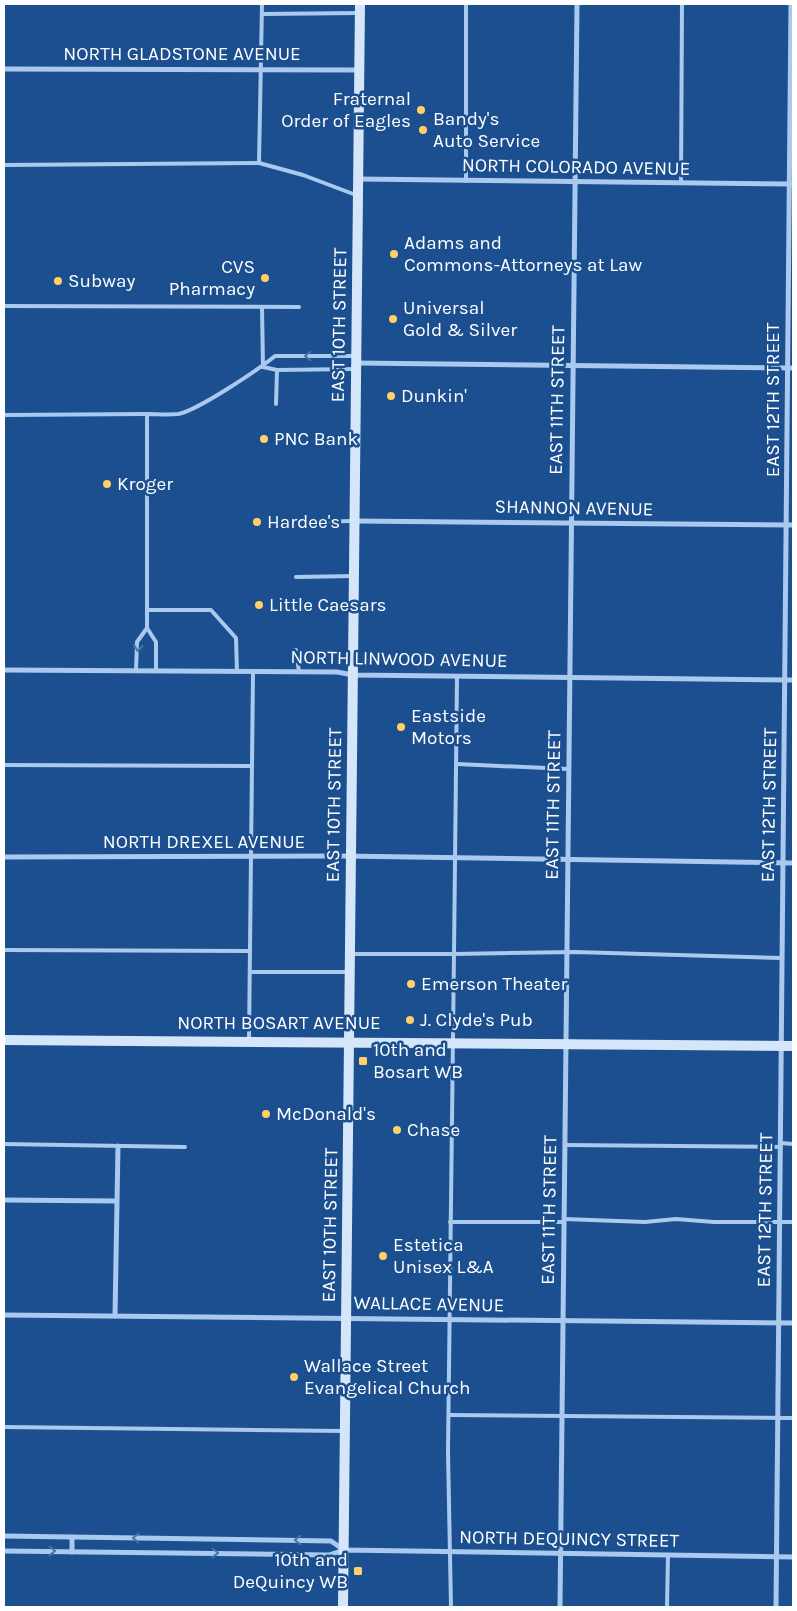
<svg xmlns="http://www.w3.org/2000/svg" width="797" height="1611" viewBox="0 0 797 1611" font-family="Karla,sans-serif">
	<rect width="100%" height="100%" fill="#1b4f8f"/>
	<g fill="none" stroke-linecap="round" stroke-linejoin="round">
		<g stroke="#a9c9ee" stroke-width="4">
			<polyline points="262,14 358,13"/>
			<polyline points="259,163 262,4"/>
			<polyline points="4,165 259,163 303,175 356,195"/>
			<polyline points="466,181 466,4"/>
			<polyline points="681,183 682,4"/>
			<polyline points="4,306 299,307"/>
			<polyline points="262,307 263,367"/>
			<polyline points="263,367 277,370 355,369"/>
			<polyline points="276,404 277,370"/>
			<polyline points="4,415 147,414"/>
			<polyline points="311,522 352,521"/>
			<polyline points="296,577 354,576"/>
			<polyline points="147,610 211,610 236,638 237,672"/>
			<polyline points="296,650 299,672"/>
			<polyline points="136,671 137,642 147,628"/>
			<path d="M156 671V642L147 628V414C157 414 168 415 178 414 197 411 259 369 275 356H355"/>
			<polyline points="457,764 568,769"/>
			<polyline points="4,765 252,766"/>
			<polyline points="4,950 250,951"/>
			<polyline points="351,954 454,954 457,676"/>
			<polyline points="250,972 350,972"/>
			<polyline points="249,1040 253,672"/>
			<polyline points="781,1143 793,1144"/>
			<polyline points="4,1144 185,1147"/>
			<polyline points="565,1145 781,1147"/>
			<polyline points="564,1219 645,1222 676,1219 714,1222 793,1222"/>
			<polyline points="450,1222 564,1222"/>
			<polyline points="449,1415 793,1418"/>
			<polyline points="4,1427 344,1431"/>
			<polyline points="451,1607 448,1452 454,954 575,952 782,958"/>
			<polyline points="667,1607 668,1555"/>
		</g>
		<g stroke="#a9c9ee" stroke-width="5">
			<polyline points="4,69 359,70"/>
			<polyline points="358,179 793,184"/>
			<polyline points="356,363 793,368"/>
			<polyline points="355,521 793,525"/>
			<polyline points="4,670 337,672 353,675 793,680"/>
			<polyline points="4,857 343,856 793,863"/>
			<polyline points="4,1200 116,1201"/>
			<polyline points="4,1315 793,1323"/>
			<polyline points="115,1316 118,1146"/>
			<polyline points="4,1536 331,1541 344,1550"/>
			<polyline points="4,1551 329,1555 344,1550 793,1557"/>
			<polyline points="72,1552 72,1537"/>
			<polyline points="560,1607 577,4"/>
			<polyline points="776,1607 791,4"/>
		</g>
		<g stroke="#d6e6fa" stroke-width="10">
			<polyline points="4,1040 793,1046"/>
			<polyline points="343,1607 360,4"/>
		</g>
	</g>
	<defs><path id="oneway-chevron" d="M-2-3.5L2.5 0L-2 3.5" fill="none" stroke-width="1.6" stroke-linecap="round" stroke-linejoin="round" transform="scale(1.25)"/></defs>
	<g stroke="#4674ac">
		<use href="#oneway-chevron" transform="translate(308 356) rotate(-180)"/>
		<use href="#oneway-chevron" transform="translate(138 648) rotate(97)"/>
		<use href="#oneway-chevron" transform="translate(136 1538) rotate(-179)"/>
		<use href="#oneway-chevron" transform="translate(298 1540) rotate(-179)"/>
		<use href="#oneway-chevron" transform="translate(52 1551) rotate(1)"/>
		<use href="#oneway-chevron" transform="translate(215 1553) rotate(1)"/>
	</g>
	<g fill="#ffd166" stroke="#1b4f8f" stroke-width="2">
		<circle cx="421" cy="110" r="5"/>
		<circle cx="423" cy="130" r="5"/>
		<circle cx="394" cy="254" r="5"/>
		<circle cx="265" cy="278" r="5"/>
		<circle cx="58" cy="281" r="5"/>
		<circle cx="393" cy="319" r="5"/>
		<circle cx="391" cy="396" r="5"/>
		<circle cx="264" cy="439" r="5"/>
		<circle cx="107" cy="484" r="5"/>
		<circle cx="257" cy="522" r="5"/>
		<circle cx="259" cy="605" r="5"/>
		<circle cx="401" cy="727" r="5"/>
		<circle cx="411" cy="984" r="5"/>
		<circle cx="410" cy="1020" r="5"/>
		<rect x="358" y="1056" width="10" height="10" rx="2.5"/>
		<circle cx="266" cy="1114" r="5"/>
		<circle cx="397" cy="1130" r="5"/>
		<circle cx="383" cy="1256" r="5"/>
		<circle cx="294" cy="1377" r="5"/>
		<rect x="353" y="1566" width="10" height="10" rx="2.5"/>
	</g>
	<g text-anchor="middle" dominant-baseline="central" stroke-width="5" stroke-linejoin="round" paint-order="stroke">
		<g font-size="19" fill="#fff" stroke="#1b4f8f">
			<text x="182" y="54">NORTH GLADSTONE AVENUE</text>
			<text transform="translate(576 167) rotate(1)">NORTH COLORADO AVENUE</text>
			<text transform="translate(339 325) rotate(-89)">EAST 10TH STREET</text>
			<text transform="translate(557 400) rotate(-89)">EAST 11TH STREET</text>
			<text transform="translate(773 400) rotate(-90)">EAST 12TH STREET</text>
			<text transform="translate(574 508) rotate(1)">SHANNON AVENUE</text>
			<text transform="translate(399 659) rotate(1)">NORTH LINWOOD AVENUE</text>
			<text transform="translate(334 805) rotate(-89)">EAST 10TH STREET</text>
			<text transform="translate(553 805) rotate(-89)">EAST 11TH STREET</text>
			<text transform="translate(769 805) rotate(-89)">EAST 12TH STREET</text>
			<text x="204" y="842">NORTH DREXEL AVENUE</text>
			<text x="279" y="1023">NORTH BOSART AVENUE</text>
			<text transform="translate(549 1210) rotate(-89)">EAST 11TH STREET</text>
			<text transform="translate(765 1210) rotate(-89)">EAST 12TH STREET</text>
			<text transform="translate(330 1225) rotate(-89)">EAST 10TH STREET</text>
			<text transform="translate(429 1304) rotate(1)">WALLACE AVENUE</text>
			<text transform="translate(569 1539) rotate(1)">NORTH DEQUINCY STREET</text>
		</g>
		<g font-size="19" fill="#fff" stroke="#1b4f8f" text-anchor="start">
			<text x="411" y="99" text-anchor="end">Fraternal<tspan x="411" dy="22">Order of Eagles</tspan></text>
			<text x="433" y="119">Bandy's<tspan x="433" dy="22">Auto Service</tspan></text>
			<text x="404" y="243">Adams and<tspan x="404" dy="22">Commons-Attorneys at Law</tspan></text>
			<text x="255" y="267" text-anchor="end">CVS<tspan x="255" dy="22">Pharmacy</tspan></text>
			<text x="68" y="281">Subway</text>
			<text x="403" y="308">Universal<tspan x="403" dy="22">Gold &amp; Silver</tspan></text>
			<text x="401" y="396">Dunkin'</text>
			<text x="274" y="439">PNC Bank</text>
			<text x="117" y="484">Kroger</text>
			<text x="267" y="522">Hardee's</text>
			<text x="269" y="605">Little Caesars</text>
			<text x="411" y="716">Eastside<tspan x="411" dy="22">Motors</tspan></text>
			<text x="421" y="984">Emerson Theater</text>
			<text x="420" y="1020">J. Clyde's Pub</text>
			<text x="373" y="1050">10th and<tspan x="373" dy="22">Bosart WB</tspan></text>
			<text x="276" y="1114">McDonald's</text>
			<text x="407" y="1130">Chase</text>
			<text x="393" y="1245">Estetica<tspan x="393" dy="22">Unisex L&amp;A</tspan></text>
			<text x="304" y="1366">Wallace Street<tspan x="304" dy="22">Evangelical Church</tspan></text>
			<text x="348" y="1560" text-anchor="end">10th and<tspan x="348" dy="22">DeQuincy WB</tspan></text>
		</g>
	</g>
	<rect width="797" height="1611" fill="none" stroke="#ffffff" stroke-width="10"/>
</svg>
